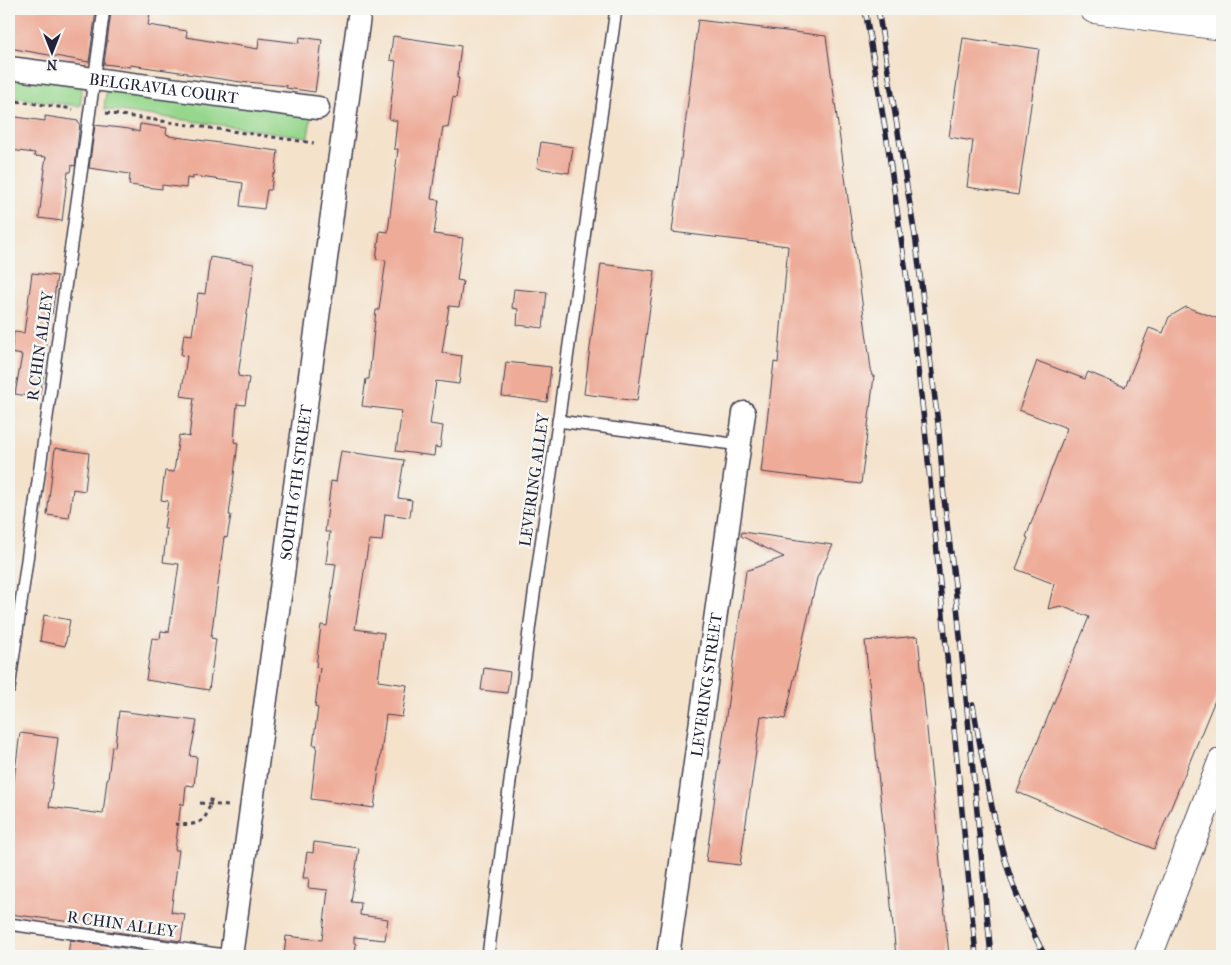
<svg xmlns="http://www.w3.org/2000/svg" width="1231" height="965" viewBox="0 0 1231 965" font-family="'IM FELL French Canon',serif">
	<rect width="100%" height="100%" fill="#f6f6f2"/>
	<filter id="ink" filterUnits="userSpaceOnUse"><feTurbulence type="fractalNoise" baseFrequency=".02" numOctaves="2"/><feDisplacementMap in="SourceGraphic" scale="10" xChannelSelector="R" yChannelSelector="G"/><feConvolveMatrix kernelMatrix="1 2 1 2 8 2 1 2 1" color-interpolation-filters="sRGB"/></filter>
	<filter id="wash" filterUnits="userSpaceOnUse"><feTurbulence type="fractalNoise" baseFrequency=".0096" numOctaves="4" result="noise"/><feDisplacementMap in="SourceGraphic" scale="20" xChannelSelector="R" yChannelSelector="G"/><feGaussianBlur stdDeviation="1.12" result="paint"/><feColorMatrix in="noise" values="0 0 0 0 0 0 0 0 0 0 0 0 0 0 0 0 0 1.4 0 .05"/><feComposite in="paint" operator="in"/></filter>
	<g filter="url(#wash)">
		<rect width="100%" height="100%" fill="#f4e2cb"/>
		<g fill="#96d78d" stroke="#5c7c64">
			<polygon points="9,71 83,81 80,106 9,97"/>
			<polygon points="107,84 312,111 308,137 104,109"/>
		</g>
		<g id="blocks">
			<g fill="#eeab98">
				<polygon points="9,9 85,9 96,10 89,62 9,48"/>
				<polygon points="113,9 150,13 148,25 187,31 186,37 258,49 259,38 299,43 300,37 322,40 315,92 286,88 287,86 248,82 248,83 187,74 187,73 130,65 130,67 104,64 111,12 113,13"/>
				<polygon points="698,20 826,36 872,376 874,376 861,484 761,472 774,362 778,363 788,246 672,232"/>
				<polygon points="393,36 461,46 457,78 459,78 456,98 453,97 448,128 443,127 439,150 438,150 431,199 439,200 434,234 463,238 457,280 463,281 459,307 449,306 442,353 462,356 459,384 436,381 430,424 443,426 440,448 435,447 434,456 396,451 402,411 362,406 366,379 369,379 376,310 379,310 386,260 376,259 380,231 388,232 398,149 394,149 397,121 389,119 396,61 390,60"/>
				<polygon points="963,38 1039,49 1018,195 967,187 973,141 949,137"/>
				<polygon points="9,116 45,121 45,116 78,121 78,123 80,123 75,166 72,165 71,172 68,172 62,221 39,218 45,169 44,169 46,157 34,156 35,153 9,150"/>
				<polygon points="140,124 167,128 166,134 169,135 169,136 278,151 275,174 273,174 271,190 267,190 264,209 240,206 243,183 193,176 193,179 187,178 186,188 162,185 162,189 129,185 130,174 89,168 95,125 129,129 139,132"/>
				<polygon points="541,142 573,147 569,173 537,168"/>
				<polygon points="210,257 254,264 238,376 249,378 245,405 237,404 234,442 238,443 229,515 231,515 227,538 224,537 215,607 211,638 216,639 209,690 146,680 152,638 160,639 161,631 169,632 179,564 163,562 167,529 164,529 168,501 161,500 165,471 174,472 179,435 189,437 194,398 181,396 187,356 181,355 184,334 192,335 198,293 205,294"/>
				<polygon points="601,264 655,271 637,401 584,394"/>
				<polygon points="32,273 57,276 52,314 50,314 44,359 46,360 39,398 15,394 22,355 11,353 14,332 24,333"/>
				<polygon points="514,289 547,292 543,328 517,325 518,309 512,308"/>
				<polygon points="1186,307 1222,320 1222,683 1154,849 1017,792 1089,617 1061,606 1048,609 1054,584 1016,569 1028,538 1026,537 1067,428 1019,410 1037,361 1085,379 1088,372 1125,387 1149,328 1163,333 1169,317"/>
				<polygon points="506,362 551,367 547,402 502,396"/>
				<polygon points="55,448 89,453 85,491 73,489 69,518 47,515"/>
				<polygon points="341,451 404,460 398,498 412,500 410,517 385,514 382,541 369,540 355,629 384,633 378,681 407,685 402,717 386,715 374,808 311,799 317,745 313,745 318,708 315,707 320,668 316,667 321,625 327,626 336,564 326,563 330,532 325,532 331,481 336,482"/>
				<polygon points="742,532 833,545 817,578 785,719 761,716 740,865 706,861 746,571 784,557 741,536"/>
				<polygon points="44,615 70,620 65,646 40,641"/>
				<polygon points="918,636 949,956 896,956 865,641"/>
				<polygon points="484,668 510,672 507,693 481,690"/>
				<polygon points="119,711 197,721 190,756 197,757 194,786 186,785 184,805 181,803 175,850 179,850 171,912 185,914 181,941 72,926 72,922 9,914 9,801 11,801 20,733 58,738 49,807 103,814 107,779 108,779 112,746 115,747"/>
				<polygon points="314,842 359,848 351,902 361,903 360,915 388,919 385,940 354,937 354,943 356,944 355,956 284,956 286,936 322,940 328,890 308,888 309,878 303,878 307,852 313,853"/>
				<polygon points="70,940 179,956 68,956"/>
			</g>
		</g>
	</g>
	<g filter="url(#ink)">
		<use href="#blocks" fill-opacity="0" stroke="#423f51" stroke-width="1"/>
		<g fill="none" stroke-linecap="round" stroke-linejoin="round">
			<defs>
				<g id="lane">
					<polyline points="558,421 740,445"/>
					<polyline points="9,689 104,9"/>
					<polyline points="9,924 231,956"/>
					<polyline points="488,956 530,623 616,9"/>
				</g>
				<g id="street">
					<path id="s1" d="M9 68 318 108"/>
					<path id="s2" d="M231 956 360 9"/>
					<path id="s3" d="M668 956 744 413"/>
				</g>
				<polyline id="secondary" points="1094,9 1222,26"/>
				<polyline id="primary" points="1148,956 1222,762"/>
			</defs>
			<use href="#lane" stroke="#423f51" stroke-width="14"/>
			<use href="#street" stroke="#423f51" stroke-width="25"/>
			<use href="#secondary" stroke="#423f51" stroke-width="30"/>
			<use href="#primary" stroke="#423f51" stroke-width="30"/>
			<g stroke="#423f51" stroke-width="3" stroke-dasharray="4 4" stroke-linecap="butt">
				<polyline points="9,100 73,109"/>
				<polyline points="106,113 314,143"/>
				<polyline points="200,803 228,806"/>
				<path d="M175 824C203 826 206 822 212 796"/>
			</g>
			<use href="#lane" stroke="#fff" stroke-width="11"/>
			<use href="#street" stroke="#fff" stroke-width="22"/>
			<use href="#secondary" stroke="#fff" stroke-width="28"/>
			<use href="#primary" stroke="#fff" stroke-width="28"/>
			<defs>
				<g id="rail">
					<polyline points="865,9 887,140 909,294 925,429 976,956"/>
					<polyline points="878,9 916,242 939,432 944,499 955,585 991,956"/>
					<path d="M973 705C982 757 991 810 1005 860 1015 894 1029 926 1045 956"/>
				</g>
			</defs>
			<use href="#rail" stroke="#22223b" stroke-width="5.5"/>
			<use href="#rail" stroke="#f6f6f2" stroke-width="4" stroke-dasharray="11" stroke-linecap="butt"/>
		</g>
	</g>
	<g text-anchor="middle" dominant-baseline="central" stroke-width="5" stroke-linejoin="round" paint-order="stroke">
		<g font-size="16" fill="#22223b" stroke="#f6f6f2">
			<text stroke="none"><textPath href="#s1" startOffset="156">BELGRAVIA COURT</textPath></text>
			<text transform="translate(40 346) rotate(-82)">R CHIN ALLEY</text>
			<text transform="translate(534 480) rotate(-82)">LEVERING ALLEY</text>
			<text stroke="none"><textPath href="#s2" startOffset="478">SOUTH 6TH STREET</textPath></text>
			<text stroke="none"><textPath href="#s3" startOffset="274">LEVERING STREET</textPath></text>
			<text transform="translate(122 924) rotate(8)">R CHIN ALLEY</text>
		</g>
	</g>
	<rect width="1231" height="965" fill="none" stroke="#f6f6f2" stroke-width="30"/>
	<g transform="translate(52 52) rotate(180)" stroke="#f6f6f2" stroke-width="4" paint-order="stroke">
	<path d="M0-4L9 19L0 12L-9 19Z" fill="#22223b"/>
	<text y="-8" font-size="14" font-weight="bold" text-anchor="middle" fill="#22223b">N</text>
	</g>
</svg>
